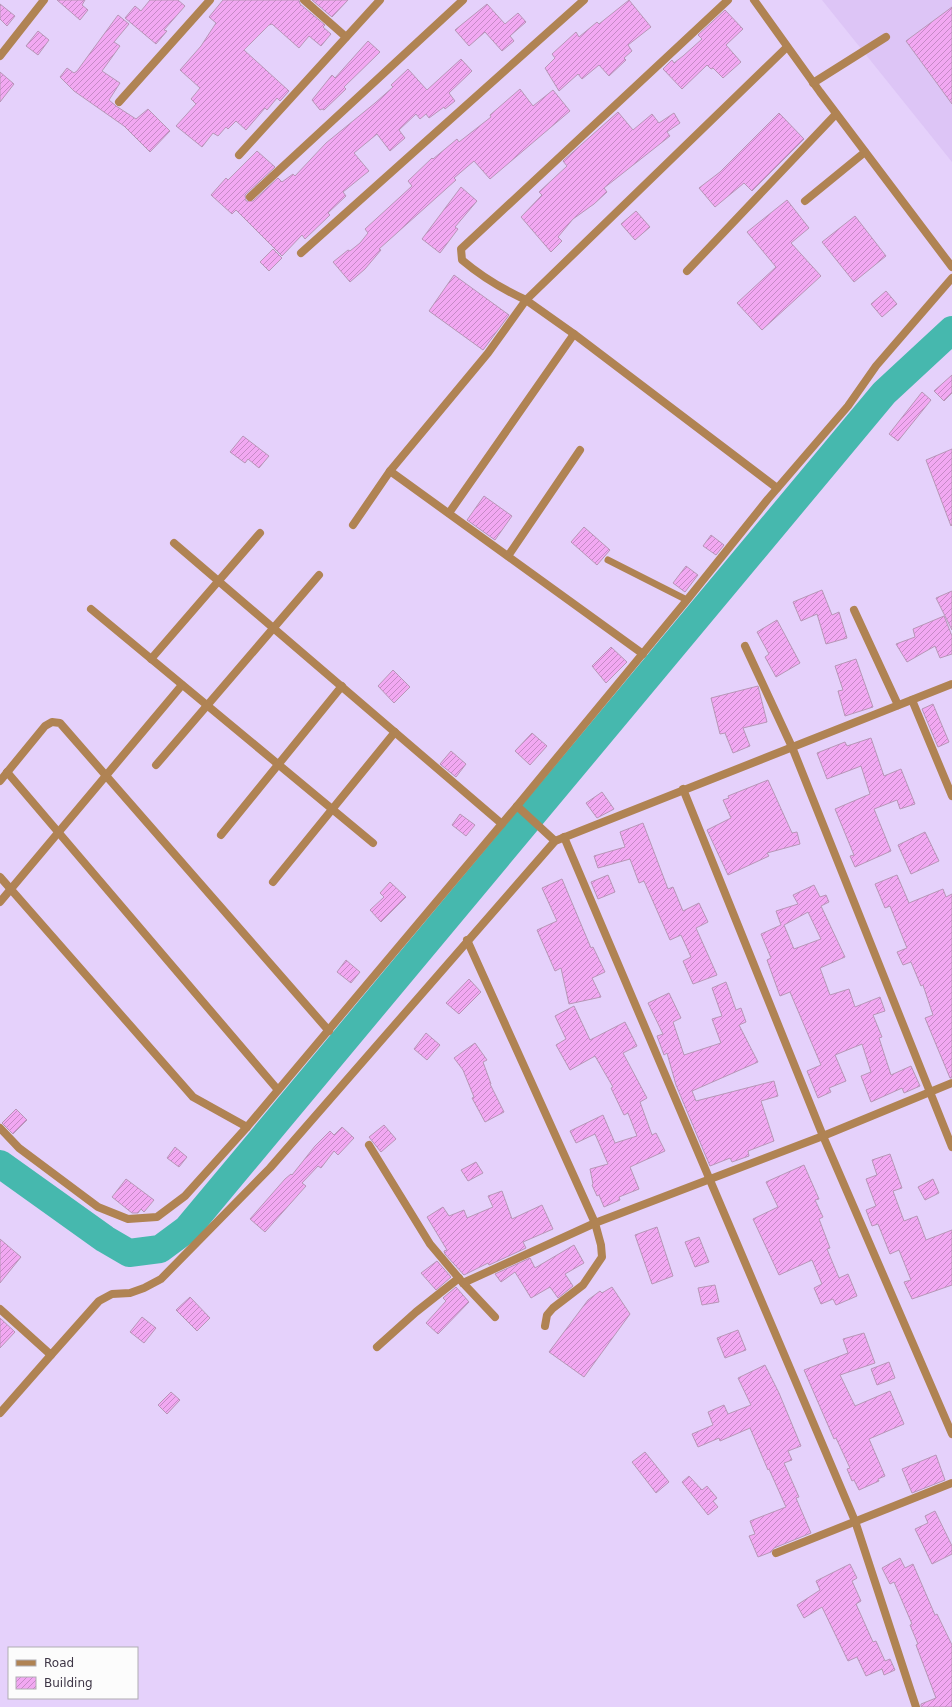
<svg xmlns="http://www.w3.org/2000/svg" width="952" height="1707" viewBox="0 0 952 1707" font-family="'DejaVu Sans',sans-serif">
	<defs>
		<pattern id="building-hatch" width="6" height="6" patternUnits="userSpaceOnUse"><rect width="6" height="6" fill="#f2a8f2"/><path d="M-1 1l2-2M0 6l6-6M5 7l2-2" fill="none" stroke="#c58ac6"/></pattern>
	</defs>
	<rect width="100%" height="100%" fill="#e5d1fb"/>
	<polygon fill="#ddc5f6" points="822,0 952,0 952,162"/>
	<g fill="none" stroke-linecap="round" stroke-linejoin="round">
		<polyline stroke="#46b8ae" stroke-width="28" points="0,1164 105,1239 129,1253 160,1249 187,1229 884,393 952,330"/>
	</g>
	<g fill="url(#building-hatch)" stroke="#b796b7" fill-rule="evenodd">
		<polygon points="57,0 85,0 82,5 88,10 80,20"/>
		<polygon points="150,0 178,0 185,6 164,30 167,31 156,44 125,18 135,6 141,11"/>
		<polygon points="223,0 299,0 300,4 325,25 323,27 331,34 321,46 309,36 299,48 272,24 269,25 244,50 289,91 280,101 277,98 267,110 265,108 246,130 236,121 228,129 226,127 218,136 213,133 202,147 176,126 196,104 191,99 200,88 180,70 201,46 216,23 209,17"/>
		<polygon points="312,0 348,0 332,17"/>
		<polygon points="629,0 651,27 628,45 632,51 624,58 626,60 609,76 599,65 582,79 578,74 559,91 545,68 555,58 552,54 576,32 579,37 597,22 599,24"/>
		<polygon points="0,4 15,16 7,26 0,19"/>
		<polygon points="487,4 505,24 518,13 526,22 510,36 514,41 502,51 485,32 469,46 455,30"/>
		<polygon points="952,7 952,104 906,41"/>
		<polygon points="725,10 743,29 726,45 741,62 723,78 713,68 711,69 707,65 682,89 663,69 672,60 674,63 683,56 702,39 698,35"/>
		<polygon points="118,15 129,24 114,42 120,46 102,71 120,83 109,100 116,106 136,119 148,109 170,131 150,152 124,126 74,91 60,77 67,68 74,73 77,71"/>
		<polygon points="38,31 49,40 38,55 26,46"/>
		<polygon points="368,41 380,52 344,87 346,89 324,110 322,109 320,110 312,100 332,75 335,78"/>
		<polygon points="461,59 472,71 449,93 455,101 445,109 444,107 429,118 426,114 420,119 416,114 399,130 405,138 390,151 377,134 354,153 369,171 343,192 346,196 328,213 330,215 305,239 302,235 282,256 236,210 232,214 211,195 226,178 228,180 257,151 275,167 245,195 246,201 253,201 278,178 282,182 293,174 295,176 326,143 375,103 393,87 391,85 408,69 427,90"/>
		<polygon points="0,72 14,84 0,102"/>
		<polygon points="520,89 533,106 553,90 570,111 490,179 474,161 454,178 456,180 379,249 381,250 365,269 350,282 333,262 348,250 350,251 360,243 368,233 365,229 412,186 408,181 432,158 433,159 457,139 459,142 491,117 490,115"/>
		<polygon points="618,112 633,130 652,114 659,123 674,113 680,123 667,132 670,136 604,188 607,192 594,204 573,219 558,237 562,241 551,252 521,217 542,195 539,192 567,166 563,161"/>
		<polygon points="779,113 804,139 752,191 744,183 715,207 699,188 720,172"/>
		<polygon points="461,187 477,201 455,227 458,229 440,253 422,239"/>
		<polygon points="787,200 809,228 791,243 821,276 762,330 737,303 776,267 747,232"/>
		<polygon points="636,211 650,227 635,240 621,224"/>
		<polygon points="855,216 886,256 854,282 822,242"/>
		<polygon points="273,249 282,258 269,271 260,262"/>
		<polygon points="454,275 509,315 483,350 429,311"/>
		<polygon points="886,291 897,304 882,317 871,304"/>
		<polygon points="952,375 952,393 944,401 934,391"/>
		<polygon points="922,392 931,400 898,441 889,434"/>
		<polygon points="243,436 269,456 259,468 248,459 245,463 230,452"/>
		<polygon points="952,449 952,525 951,526 926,460"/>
		<polygon points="484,496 512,516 495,540 467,520"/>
		<polygon points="584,527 610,550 597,565 571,542"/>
		<polygon points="711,535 724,545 716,555 703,546"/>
		<polygon points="686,566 698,575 685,592 673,583"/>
		<polygon points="822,590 832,615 839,612 847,638 826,644 817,614 801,621 793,602"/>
		<polygon points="952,591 952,630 936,598"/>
		<polygon points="944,616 952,636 952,654 940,658 935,646 907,662 896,644 915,637 913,629"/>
		<polygon points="777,620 800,663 776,677 765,657 769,654 757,632"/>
		<polygon points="611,647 627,662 606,683 592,666"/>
		<polygon points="856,659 873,707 845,716 838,691 843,690 835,666"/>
		<polygon points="393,670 410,687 394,703 378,686"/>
		<polygon points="758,686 767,722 743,728 750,746 733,753 725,733 720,734 711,698"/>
		<polygon points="933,704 949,742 938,747 922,709"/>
		<polygon points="532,733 547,746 530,765 515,751"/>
		<polygon points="871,738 884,776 901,769 915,804 900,809 897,800 874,809 891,851 855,867 850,856 854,855 835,809 870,794 861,766 827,779 817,753 845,742 847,746"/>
		<polygon points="451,751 466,764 456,777 440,764"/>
		<polygon points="768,780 792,833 797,832 800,844 767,853 769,856 728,875 707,830 731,818 723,800 729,798 728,796"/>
		<polygon points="602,792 614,809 597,818 586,803"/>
		<polygon points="460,814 475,825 466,836 452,825"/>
		<polygon points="643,823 668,889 673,887 683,911 699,903 708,922 696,928 717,975 693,984 683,961 691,957 681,935 670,940 644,881 639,883 630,859 598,868 594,856 625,847 620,832"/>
		<polygon points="925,832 939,861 911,874 898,845"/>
		<polygon points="608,875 615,892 598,899 591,882"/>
		<polygon points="897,875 909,903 943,889 946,897 952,894 952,1078 950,1078 925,1018 933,1015 923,985 921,986 911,962 903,965 897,952 907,948 890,906 885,908 875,884"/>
		<polygon points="562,879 591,948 593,947 605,972 592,978 601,997 569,1004 561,968 555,971 537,930 557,921 542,888"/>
		<polygon points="390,882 406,897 381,922 370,910 384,897 380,893"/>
		<path d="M814 885 820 897 826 895 829 902 821 906 845 957 820 968 830 995 849 989 855 1007 880 997 885 1011 873 1015 882 1037 879 1038 891 1075 911 1066 920 1086 904 1093 902 1088 871 1102 861 1076 871 1072 862 1044 835 1055 846 1081 829 1088 831 1092 818 1098 807 1071 821 1065 790 992 780 996 767 960 771 958 761 934 781 925 776 911 798 904 793 895ZM808 912 821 939 794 949 784 925Z"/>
		<polygon points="346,960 360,972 351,983 337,972"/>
		<polygon points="469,979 481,992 459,1014 446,1003"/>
		<polygon points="726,982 736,1010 741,1008 746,1022 739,1025 758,1062 692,1091 696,1101 774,1081 778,1096 761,1101 774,1141 748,1151 749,1156 732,1162 730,1158 710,1166 676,1085 667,1053 664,1055 657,1036 663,1034 648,1003 669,993 681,1018 673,1022 684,1055 721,1043 712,1019 722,1016 712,988"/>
		<polygon points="574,1006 590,1040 625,1022 637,1046 623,1053 647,1098 640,1102 652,1135 656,1133 665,1151 630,1167 639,1189 619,1197 620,1200 604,1207 599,1195 597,1196 592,1185 593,1184 590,1169 608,1164 595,1134 576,1143 570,1131 603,1115 615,1143 637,1136 628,1113 624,1115 611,1088 613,1087 595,1056 570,1070 556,1045 566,1039 555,1016"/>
		<polygon points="426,1033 440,1045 427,1060 414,1049"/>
		<polygon points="475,1043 487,1060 483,1062 491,1084 490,1084 504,1112 485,1122 472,1098 474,1097 463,1070 454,1058"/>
		<polygon points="16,1109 27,1120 13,1134 2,1123"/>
		<polygon points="384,1125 396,1139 381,1152 369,1137"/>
		<polygon points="342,1127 354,1138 338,1155 334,1151 321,1168 318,1166 302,1183 306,1186 265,1232 250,1219 285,1179 291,1174 292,1175 315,1146 330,1131 334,1135"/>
		<polygon points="175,1147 187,1157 179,1167 167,1158"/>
		<polygon points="890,1154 902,1188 893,1191 904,1221 917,1216 926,1240 952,1230 952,1285 912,1299 904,1282 911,1280 899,1250 890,1254 878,1224 872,1226 866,1210 876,1206 866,1179 877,1175 872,1160"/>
		<polygon points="476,1162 483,1173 468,1181 461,1170"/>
		<polygon points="804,1165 819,1199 815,1200 823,1217 819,1219 830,1248 827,1249 839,1278 848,1274 857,1296 836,1305 833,1299 821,1304 814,1288 822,1284 812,1260 779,1275 753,1219 778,1207 766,1182"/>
		<polygon points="126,1179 154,1200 144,1212 141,1209 138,1213 132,1213 112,1197"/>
		<polygon points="933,1179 939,1193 925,1200 918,1187"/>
		<polygon points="502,1191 512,1219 542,1205 553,1229 523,1242 526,1248 489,1265 488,1263 464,1275 445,1254 444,1251 447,1250 427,1217 443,1207 449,1216 464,1210 467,1218 493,1207 488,1196"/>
		<polygon points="657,1227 673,1276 652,1284 635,1235"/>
		<polygon points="699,1237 709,1262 695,1267 685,1242"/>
		<polygon points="0,1239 21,1257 0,1283"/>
		<polygon points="574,1245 584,1263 565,1274 573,1286 558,1298 550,1287 531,1298 515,1272 501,1282 495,1274 530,1258 535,1268"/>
		<polygon points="437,1261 451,1277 436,1290 421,1273"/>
		<polygon points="715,1285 719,1302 702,1305 698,1288"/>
		<polygon points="456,1287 469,1302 438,1334 426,1323 446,1301 443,1298"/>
		<polygon points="612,1287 630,1314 584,1377 549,1352 588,1300 600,1291 602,1293"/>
		<polygon points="190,1297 210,1318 197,1331 176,1310"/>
		<polygon points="142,1317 156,1328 144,1343 130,1332"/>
		<polygon points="0,1318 15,1332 0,1348"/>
		<polygon points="738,1330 746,1350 725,1358 717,1338"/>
		<polygon points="864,1333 875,1363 840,1375 855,1406 890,1391 904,1424 869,1439 885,1476 878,1479 879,1481 859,1490 854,1480 852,1481 847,1469 850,1468 836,1438 834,1439 804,1370 848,1353 843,1339"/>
		<polygon points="889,1362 895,1378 877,1385 871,1369"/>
		<polygon points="765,1365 779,1393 801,1446 788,1451 792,1460 784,1463 799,1497 796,1498 811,1533 774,1548 771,1552 758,1557 749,1536 755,1534 750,1521 786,1507 769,1469 768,1470 750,1428 720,1441 719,1438 698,1447 692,1434 713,1425 708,1412 724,1405 728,1414 751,1405 738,1378"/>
		<polygon points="171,1392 180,1400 167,1414 158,1405"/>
		<polygon points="645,1452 669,1482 656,1493 632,1462"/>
		<polygon points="936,1455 945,1480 912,1493 902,1469"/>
		<polygon points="689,1476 702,1490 707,1486 717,1498 713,1501 718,1507 708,1515 682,1482"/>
		<polygon points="935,1511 952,1546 952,1554 932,1564 915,1529 928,1523 925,1516"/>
		<polygon points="900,1558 905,1568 913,1564 935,1615 937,1614 952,1645 952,1707 921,1707 921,1704 936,1698 916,1645 918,1644 910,1625 912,1624 894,1582 890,1584 882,1568"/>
		<polygon points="850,1564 857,1578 852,1581 861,1601 856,1604 873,1642 876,1641 885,1661 890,1659 895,1670 884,1675 882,1669 866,1676 857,1657 848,1661 822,1607 804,1618 797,1605 820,1590 816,1581"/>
	</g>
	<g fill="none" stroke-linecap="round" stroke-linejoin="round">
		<polyline stroke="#b08353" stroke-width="7" points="608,560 687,600"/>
		<g stroke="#b08353" stroke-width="8">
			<polyline points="304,0 346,37"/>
			<path d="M728 0 461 249 462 260C482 277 502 289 526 300L787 47"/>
			<polyline points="754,0 820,92 952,267"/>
			<polyline points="0,56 44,0"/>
			<polyline points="813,83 886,37"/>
			<polyline points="119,102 210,0"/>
			<polyline points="239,155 380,0"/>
			<polyline points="250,197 463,0"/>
			<polyline points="805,201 865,152"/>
			<polyline points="301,253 584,0"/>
			<polyline points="687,271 836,114"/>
			<polyline points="390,471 643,654"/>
			<polyline points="449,513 574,334"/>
			<polyline points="353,525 390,471 488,353 526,300 574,334 777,488"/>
			<polyline points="174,543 502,824"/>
			<polyline points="508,556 580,450"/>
			<polyline points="91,609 373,843"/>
			<polyline points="854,610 898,705"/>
			<polyline points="745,646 792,747 952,1147"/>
			<polyline points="151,659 260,533"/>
			<polyline points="912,700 952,796"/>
			<polyline points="156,765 319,575"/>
			<polyline points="7,772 278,1090"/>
			<polyline points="0,781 45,726 52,722 60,723 329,1031"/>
			<polyline points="683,789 823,1136 952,1434"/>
			<polyline points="517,806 555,841"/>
			<polyline points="221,835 342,686"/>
			<polyline points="564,837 855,1521 916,1707"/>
			<polyline points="0,877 193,1097 247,1127"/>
			<polyline points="273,882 395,732"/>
			<polyline points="0,902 182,685"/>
			<polyline points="467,940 595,1223 601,1245 602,1257 583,1285 553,1308 547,1315 545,1326"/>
			<polyline points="0,1128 19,1148 98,1207 128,1219 157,1217 185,1196 247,1127 517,806 687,600 768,499 848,406 876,366 952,278"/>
			<polyline points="369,1145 430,1244 463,1283 495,1317"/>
			<polyline points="463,1283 595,1223 823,1136 952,1083"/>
			<polyline points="0,1309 51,1355 99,1301 112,1294 130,1293 144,1288 161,1279 270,1168 555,841 952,684"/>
			<polyline points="377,1347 416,1312 459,1278"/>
			<polyline points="0,1413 51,1355"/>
			<polyline points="776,1553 952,1483"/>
		</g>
	</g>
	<rect x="8" y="1647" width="130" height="52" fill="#fcfcfc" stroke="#b0adb3"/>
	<rect x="16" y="1660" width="20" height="6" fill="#b08353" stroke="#b0adb3"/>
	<text x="44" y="1667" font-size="12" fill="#3e3646">Road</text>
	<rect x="16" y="1677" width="20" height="12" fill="url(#building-hatch)" stroke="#b0adb3"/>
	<text x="44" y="1687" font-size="12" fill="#3e3646">Building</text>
</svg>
